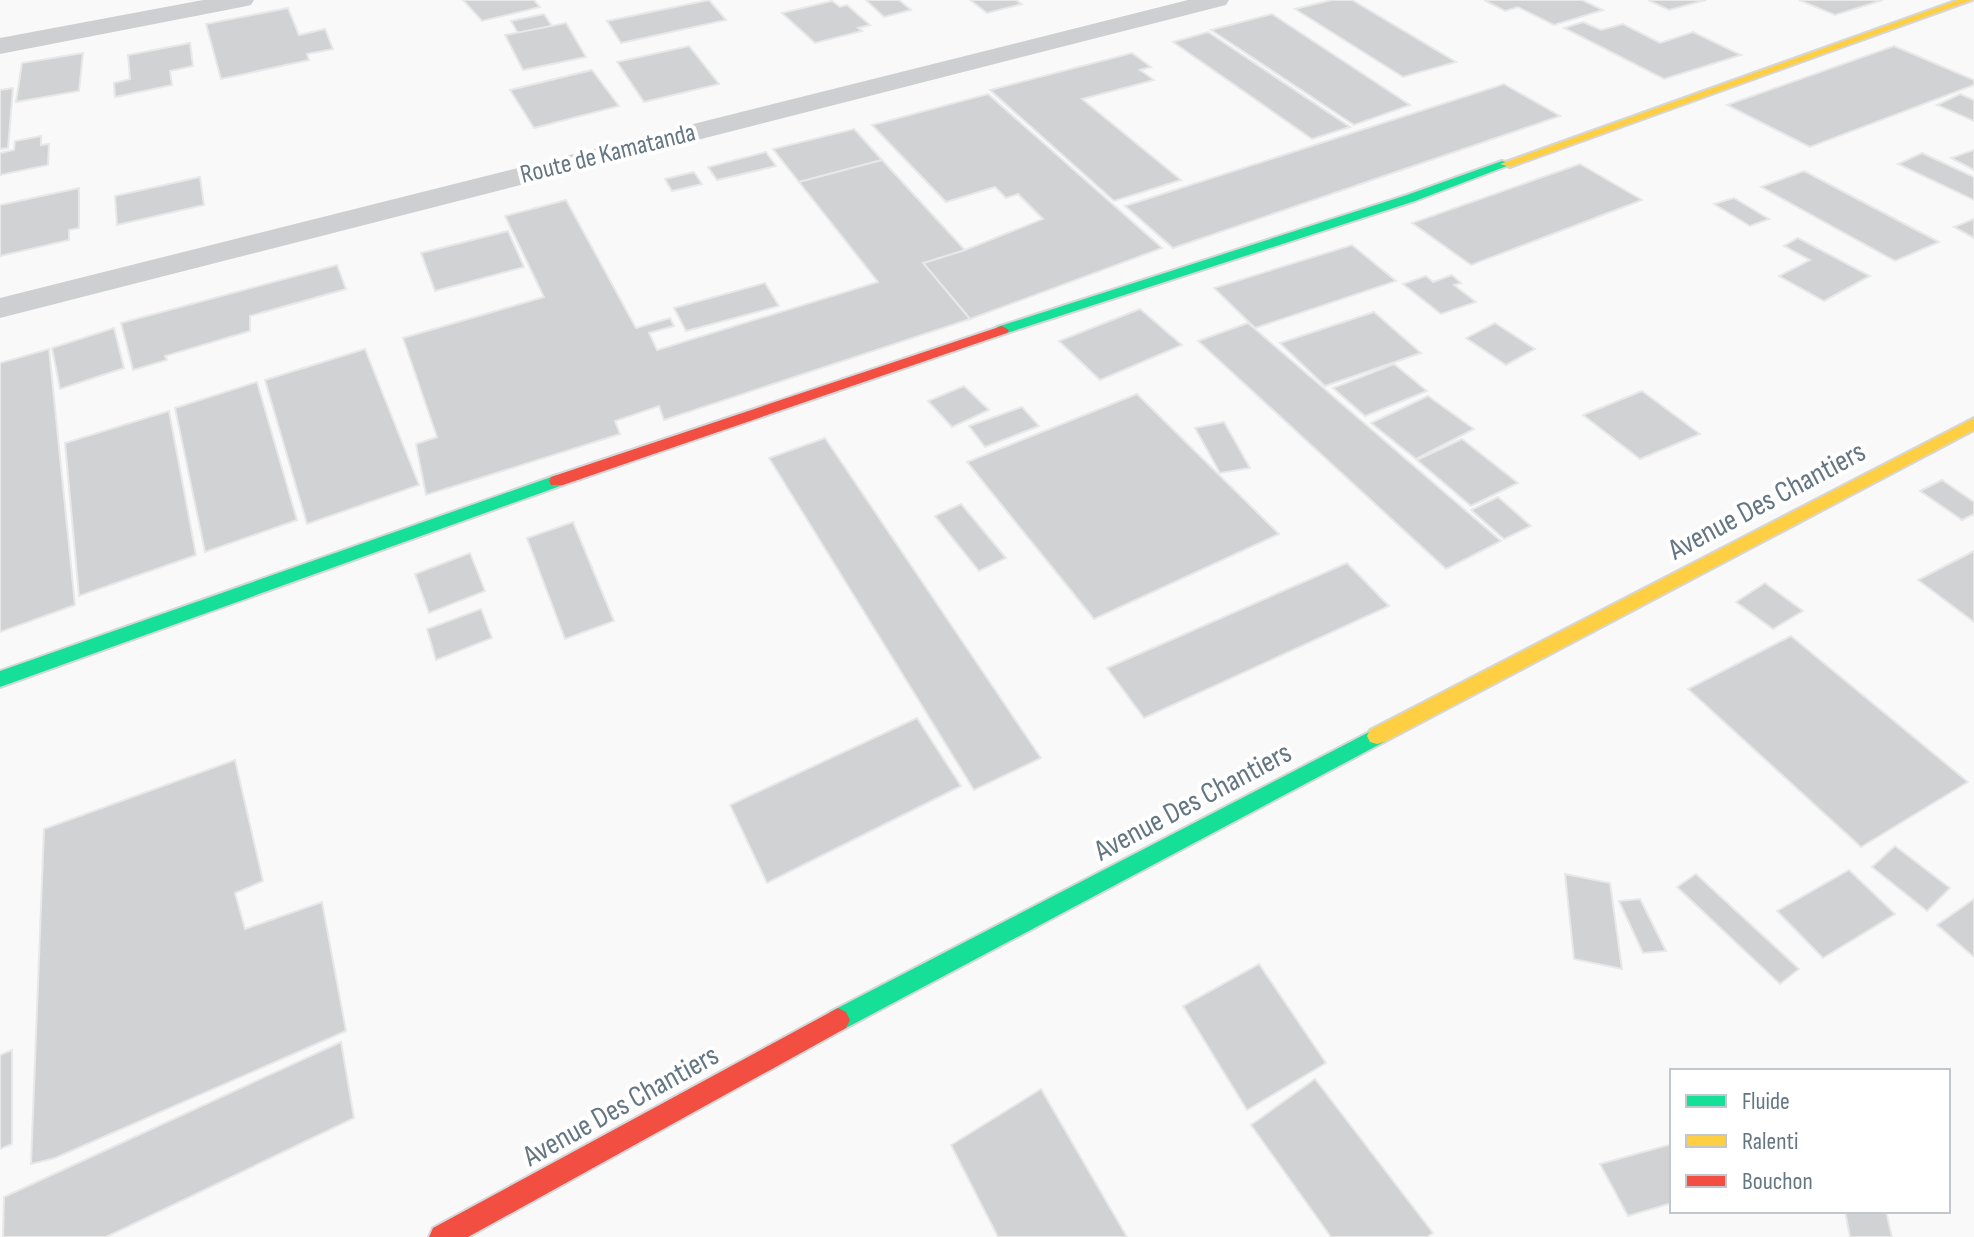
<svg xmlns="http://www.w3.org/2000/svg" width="1974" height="1237" viewBox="0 0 1974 1237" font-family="'Sofia Sans Condensed',sans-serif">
	<rect width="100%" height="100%" fill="#f9f9f9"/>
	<g fill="#d0d2d3" stroke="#e8e8e8" stroke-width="2">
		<polygon points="463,0 534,0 540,7 482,21"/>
		<polygon points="709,0 726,20 621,43 607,21"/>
		<polygon points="866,0 899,0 911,10 884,17"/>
		<polygon points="970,0 1016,0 1022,4 987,13"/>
		<polygon points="1332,0 1352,0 1456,62 1403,77 1295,9"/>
		<polygon points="1484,0 1582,0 1603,10 1554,25 1518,7 1505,11"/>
		<polygon points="1648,0 1706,0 1669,10"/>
		<polygon points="1799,0 1883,0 1835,15"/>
		<polygon points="832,1 840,7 847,5 870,25 858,28 862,31 815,43 782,13"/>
		<polygon points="288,8 299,35 325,29 333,49 307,54 309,60 221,79 206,24"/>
		<polygon points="544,14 552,26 518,33 511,21"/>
		<polygon points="1272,14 1410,105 1354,125 1211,30"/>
		<polygon points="1583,22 1601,30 1623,24 1660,43 1693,32 1741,55 1664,79 1564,28"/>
		<polygon points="566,23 586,57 523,70 505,35"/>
		<polygon points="1208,32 1350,127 1312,139 1173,42"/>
		<polygon points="190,43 193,66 170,71 172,85 115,97 114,83 130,79 128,55"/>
		<polygon points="689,46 719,84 644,102 617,62"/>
		<polygon points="1894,46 1974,80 1974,85 1810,147 1727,105"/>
		<polygon points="83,53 79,91 16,102 22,63"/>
		<polygon points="1132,53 1151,67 1140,70 1154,80 1082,99 1181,180 1114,201 990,90"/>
		<polygon points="592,70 619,106 534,128 510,90"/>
		<polygon points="1504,84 1560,116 1173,248 1125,206"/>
		<polygon points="13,88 8,148 0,149 0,90"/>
		<polygon points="988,94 1162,248 970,319 923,263 965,250 1043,219 1018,194 1006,198 995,187 946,202 872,125"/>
		<polygon points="1960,94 1974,100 1974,121 1937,105"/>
		<polygon points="854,129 882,160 799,182 773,149"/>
		<polygon points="41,136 41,145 49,144 48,165 0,175 0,153 14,150 15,141"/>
		<polygon points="1974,150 1974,170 1951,158"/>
		<polygon points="766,152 776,166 717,180 708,167"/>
		<polygon points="1922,153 1974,177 1974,200 1898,164"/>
		<polygon points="882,160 965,250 923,263 970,319 664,420 659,406 615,421 620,434 426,495 416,444 437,437 403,338 544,297 505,216 566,200 636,328 670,318 674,326 649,333 657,350 878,282 799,182"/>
		<polygon points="1580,164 1642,200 1471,265 1412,223"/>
		<polygon points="1804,171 1939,242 1895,261 1761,187"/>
		<polygon points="694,172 702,184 672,191 665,179"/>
		<polygon points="200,177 204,205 117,225 115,196"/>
		<polygon points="79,188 79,228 69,230 69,240 0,256 0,205"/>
		<polygon points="1734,198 1769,219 1750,226 1714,204"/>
		<polygon points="1974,219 1974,238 1954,227"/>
		<polygon points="508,231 524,267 435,291 421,253"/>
		<polygon points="1798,238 1870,276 1824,301 1779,276 1810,260 1784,246"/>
		<polygon points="1352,245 1396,281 1255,328 1214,288"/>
		<polygon points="337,265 346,289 250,316 250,331 165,356 167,360 133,370 121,323"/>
		<polygon points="1452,275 1461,283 1454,285 1476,302 1441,314 1403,284 1426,276 1433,282"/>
		<polygon points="765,283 779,306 686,331 674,308"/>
		<polygon points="1140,309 1182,345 1100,380 1059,341"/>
		<polygon points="1374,312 1421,353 1325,386 1280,343"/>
		<polygon points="1248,323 1501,541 1446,569 1198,341"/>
		<polygon points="1495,323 1535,349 1506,365 1466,338"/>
		<polygon points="114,328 124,368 60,389 52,348"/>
		<polygon points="49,349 75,605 0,632 0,363"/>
		<polygon points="365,349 419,485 307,524 265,380"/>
		<polygon points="1394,364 1427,391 1365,416 1333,388"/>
		<polygon points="257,382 297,520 205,552 175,408"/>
		<polygon points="964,386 989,410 952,427 928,401"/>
		<polygon points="1642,391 1700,434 1640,459 1583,415"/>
		<polygon points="1137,394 1279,534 1094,619 967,462"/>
		<polygon points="1428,396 1474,429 1416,459 1371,423"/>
		<polygon points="1022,407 1039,426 985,447 969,426"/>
		<polygon points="169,411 196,555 79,596 65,443"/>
		<polygon points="1224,422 1250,468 1220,473 1195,428"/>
		<polygon points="825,438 1041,758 974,790 769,458"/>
		<polygon points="1462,439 1518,483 1471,506 1417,460"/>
		<polygon points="1942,480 1974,502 1974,514 1962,520 1920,491"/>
		<polygon points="1498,497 1531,526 1504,539 1471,510"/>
		<polygon points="961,504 1006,558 979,571 935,516"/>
		<polygon points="573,522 614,621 565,639 527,538"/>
		<polygon points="1974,551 1974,622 1918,580"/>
		<polygon points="470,553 485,591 429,613 415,574"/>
		<polygon points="1347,563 1389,606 1144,718 1107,668"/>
		<polygon points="1765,583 1803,611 1773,629 1736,602"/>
		<polygon points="481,609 492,638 436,660 427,629"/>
		<polygon points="1791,636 1968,782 1861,847 1688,689"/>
		<polygon points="917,718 961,786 767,883 730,805"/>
		<polygon points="235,760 263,881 235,893 245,929 322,902 346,1031 55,1158 31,1164 44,829"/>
		<polygon points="1895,846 1950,888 1927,911 1872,867"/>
		<polygon points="1849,870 1895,914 1823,958 1777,911"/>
		<polygon points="1565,874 1610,883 1622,969 1574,959"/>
		<polygon points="1696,874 1799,969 1780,984 1677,887"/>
		<polygon points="1640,899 1666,951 1643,953 1619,901"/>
		<polygon points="1974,899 1974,957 1937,925"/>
		<polygon points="1259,964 1326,1063 1247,1110 1183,1006"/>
		<polygon points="341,1042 354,1118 106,1237 3,1237 4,1197"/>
		<polygon points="12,1050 12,1144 0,1149 0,1055"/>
		<polygon points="1315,1079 1433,1233 1427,1237 1331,1237 1251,1125"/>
		<polygon points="1041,1089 1127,1237 998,1237 951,1145"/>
		<polygon points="1672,1144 1672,1203 1628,1216 1600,1164"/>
		<polygon points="1845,1211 1886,1211 1892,1237 1850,1237"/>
	</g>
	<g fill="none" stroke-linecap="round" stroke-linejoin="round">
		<defs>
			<g id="fast">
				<polygon points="1502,161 1512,164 1415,201 1007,333 1002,334 995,330 997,327 1407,195"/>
				<polygon points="557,475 563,477 565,481 563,485 0,687 0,671"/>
				<polygon points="1377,728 1384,730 1387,736 1384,742 846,1028 838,1032 830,1028 826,1020 830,1012"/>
			</g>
			<g id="slow">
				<polygon points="1958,0 1972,0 1510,167 1500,164"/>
				<polygon points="1974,418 1974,430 1384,742 1377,744 1370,742 1367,736 1370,730"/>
			</g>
			<g id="jam">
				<polygon points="1002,326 1009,330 1007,333 563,485 551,485 549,481 551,477"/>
				<polygon points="838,1008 846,1012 850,1020 846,1028 468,1237 429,1237 433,1228"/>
			</g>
		</defs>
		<use href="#fast" stroke="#d5d6d7" stroke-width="4"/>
		<use href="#slow" stroke="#d5d6d7" stroke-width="4"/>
		<use href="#jam" stroke="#d5d6d7" stroke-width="4"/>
		<g fill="#cecfd0" fill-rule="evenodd">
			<polygon points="203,0 254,0 251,5 242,7 0,54 0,38"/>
			<polygon points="1188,0 1229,0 1226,5 0,318 0,298"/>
		</g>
		<use href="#fast" fill="#16e098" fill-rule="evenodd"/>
		<use href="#slow" fill="#ffcf43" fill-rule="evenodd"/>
		<use href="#jam" fill="#f24e42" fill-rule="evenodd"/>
	</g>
	<g text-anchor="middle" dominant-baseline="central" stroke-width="8" stroke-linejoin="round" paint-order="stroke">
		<g font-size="26" fill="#657683" stroke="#fff">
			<text transform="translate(608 154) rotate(-14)">Route de Kamatanda</text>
		</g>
		<g font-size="30" fill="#657683" stroke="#fff">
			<text transform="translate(1767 501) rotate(-28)">Avenue Des Chantiers</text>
			<text transform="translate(1193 802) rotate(-28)">Avenue Des Chantiers</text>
			<text transform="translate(621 1106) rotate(-29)">Avenue Des Chantiers</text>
		</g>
	</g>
	<rect x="1670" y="1069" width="280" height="144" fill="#ffffff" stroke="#c1c8cd" stroke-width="2"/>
	<rect x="1686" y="1095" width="40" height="12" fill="#16e098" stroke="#c1c8cd" stroke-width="2"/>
	<text x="1742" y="1109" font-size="24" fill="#657683">Fluide</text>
	<rect x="1686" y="1135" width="40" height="12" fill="#ffcf43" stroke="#c1c8cd" stroke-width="2"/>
	<text x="1742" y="1149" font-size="24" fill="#657683">Ralenti</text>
	<rect x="1686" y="1175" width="40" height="12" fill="#f24e42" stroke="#c1c8cd" stroke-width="2"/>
	<text x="1742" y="1189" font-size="24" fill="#657683">Bouchon</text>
</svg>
